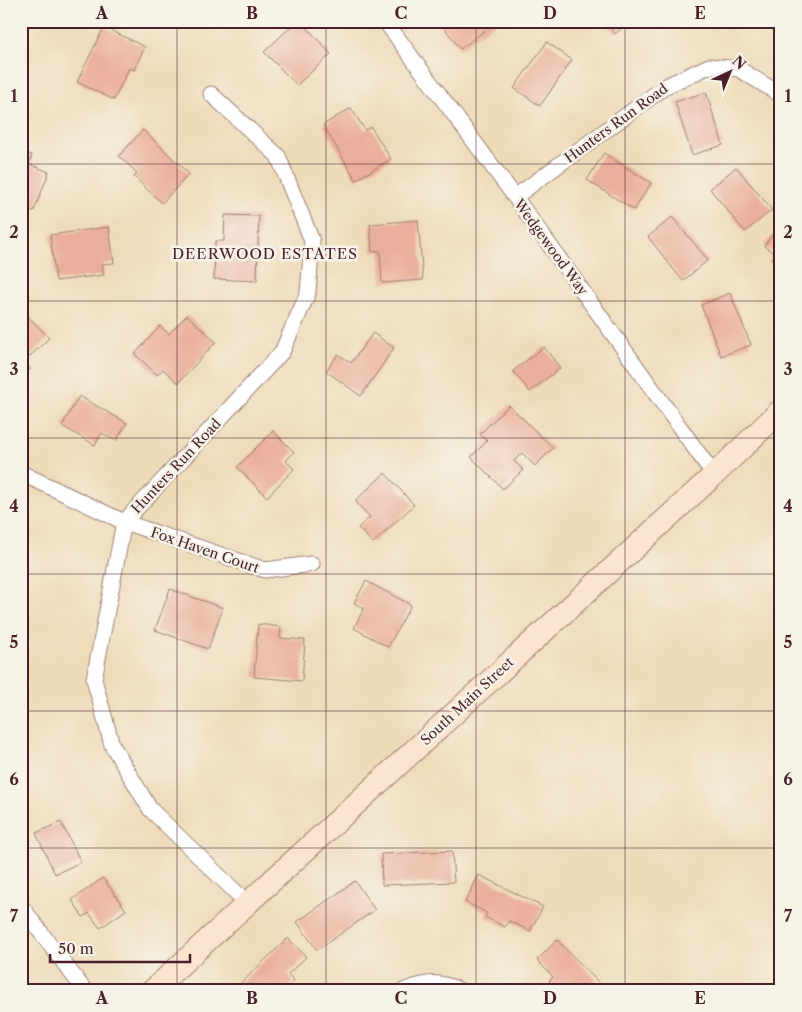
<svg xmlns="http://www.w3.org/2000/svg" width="802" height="1012" viewBox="0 0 802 1012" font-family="'Libre Caslon Text',serif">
	<rect width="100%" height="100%" fill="#f7f3e8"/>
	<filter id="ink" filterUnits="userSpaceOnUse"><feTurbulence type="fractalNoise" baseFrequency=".02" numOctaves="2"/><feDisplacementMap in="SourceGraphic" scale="10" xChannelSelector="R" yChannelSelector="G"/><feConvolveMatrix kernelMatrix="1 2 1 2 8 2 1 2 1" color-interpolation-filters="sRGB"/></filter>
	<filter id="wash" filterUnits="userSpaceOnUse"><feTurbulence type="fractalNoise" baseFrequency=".0096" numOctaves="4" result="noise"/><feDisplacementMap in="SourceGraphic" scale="20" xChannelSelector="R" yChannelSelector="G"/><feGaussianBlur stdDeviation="1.12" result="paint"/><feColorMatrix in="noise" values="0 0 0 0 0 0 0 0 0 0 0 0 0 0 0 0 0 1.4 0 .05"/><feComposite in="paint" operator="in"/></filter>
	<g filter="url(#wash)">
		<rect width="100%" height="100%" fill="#eedcb9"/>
		<g id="blocks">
			<g fill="#eaaf9a">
				<polygon points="297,21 301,21 331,54 297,85 264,52"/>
				<polygon points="443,21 498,21 460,49 441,23"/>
				<polygon points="604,21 630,21 615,34"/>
				<polygon points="104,27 145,47 134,70 129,68 114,100 77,82"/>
				<polygon points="547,42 572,60 540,106 514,88"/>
				<polygon points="706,92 723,145 692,155 675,102"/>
				<polygon points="351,108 365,130 371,127 391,159 356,180 323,125"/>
				<polygon points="143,130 189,174 162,203 134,177 137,173 119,156"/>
				<polygon points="21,152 32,155 29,164 49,172 34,211 21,207"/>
				<polygon points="604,153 651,183 634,210 587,180"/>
				<polygon points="736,167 772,210 745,232 710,189"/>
				<polygon points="225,215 259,216 257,281 214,279 215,241 224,241"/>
				<polygon points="672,217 708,260 683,281 648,237"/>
				<polygon points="418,220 423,280 382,283 380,251 372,252 370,224"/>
				<polygon points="779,226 781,227 781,266 771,259 775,254 764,246"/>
				<polygon points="109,227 114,263 102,264 104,275 56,281 50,235"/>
				<polygon points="730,293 751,345 721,356 701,305"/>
				<polygon points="27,315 49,338 24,362 31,369 21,378 21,321"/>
				<polygon points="187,315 216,342 178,383 163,369 157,375 135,354 160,326 169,334"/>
				<polygon points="373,333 394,348 361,396 326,371 338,354 351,363"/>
				<polygon points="544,347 560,368 530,392 513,371"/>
				<polygon points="79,396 127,423 116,441 102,433 95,445 62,426"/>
				<polygon points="509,405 553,448 535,466 522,453 514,461 523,470 503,489 471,457 487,441 480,434"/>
				<polygon points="273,431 294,452 286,461 294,469 267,497 237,467"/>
				<polygon points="385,473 414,505 373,543 358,528 370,517 355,501"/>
				<polygon points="366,581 411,605 388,647 354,628 364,608 354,603"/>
				<polygon points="170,589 223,608 208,649 155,630"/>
				<polygon points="258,624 281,627 280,638 305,640 302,681 254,677"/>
				<polygon points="61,822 81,862 55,874 36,833"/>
				<polygon points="452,851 454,882 382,885 381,854"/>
				<polygon points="479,875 543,907 530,931 509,921 505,927 485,917 487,913 465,902"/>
				<polygon points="103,878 126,910 100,928 89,913 83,917 72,900"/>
				<polygon points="355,881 375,910 317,950 297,922"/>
				<polygon points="288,938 306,957 288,974 294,981 284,991 240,991 237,987"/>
				<polygon points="557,940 607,991 558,991 549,981 553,977 537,960"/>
			</g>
		</g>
	</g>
	<g filter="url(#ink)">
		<use href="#blocks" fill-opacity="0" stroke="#9c7e72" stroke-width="1"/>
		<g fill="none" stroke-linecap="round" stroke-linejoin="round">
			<defs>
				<g id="street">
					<polyline points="385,21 515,197 714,475"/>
					<polyline points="211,94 278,156 312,241 308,293 282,352 124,522 94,679 112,745 150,809 247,903"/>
					<polyline points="515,197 666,86 709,66 739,69 781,95"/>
					<polyline points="21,473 124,522 265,570 312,564"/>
					<polyline points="21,906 85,991"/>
					<path d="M403 991C426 982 438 980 461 991"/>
				</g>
				<polyline id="secondary" points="152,991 714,475 781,410"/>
			</defs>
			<use href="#street" stroke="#9c7e72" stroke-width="17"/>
			<use href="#secondary" stroke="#9c7e72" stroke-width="24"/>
			<use href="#street" stroke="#fff" stroke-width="15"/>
			<use href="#secondary" stroke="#fce5cf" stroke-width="22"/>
		</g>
	</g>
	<path fill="none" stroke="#4a1f2b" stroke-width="1" stroke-opacity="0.55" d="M177 21V991M326 21V991M476 21V991M625 21V991M21 164H781M21 301H781M21 438H781M21 574H781M21 711H781M21 848H781"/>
	<g text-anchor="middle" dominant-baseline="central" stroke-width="5" stroke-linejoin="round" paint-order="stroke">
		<g font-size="14" fill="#4a1f2b" stroke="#f7f3e8">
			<text transform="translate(616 123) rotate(-36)">Hunters Run Road</text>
			<text transform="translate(551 247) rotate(54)">Wedgewood Way</text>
			<text transform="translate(176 466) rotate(-47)">Hunters Run Road</text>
			<text transform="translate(205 550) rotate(19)">Fox Haven Court</text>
			<text transform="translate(467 701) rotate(-43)">South Main Street</text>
		</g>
		<g font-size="15" letter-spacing="1" fill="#4a1f2b" stroke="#f7f3e8">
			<text x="265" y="253">DEERWOOD ESTATES</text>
		</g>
	</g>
	<rect width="802" height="1012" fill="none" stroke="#f7f3e8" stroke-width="55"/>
	<g transform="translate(730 72) rotate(44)" stroke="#f7f3e8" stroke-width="4" paint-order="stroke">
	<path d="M0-4L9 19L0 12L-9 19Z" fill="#4a1f2b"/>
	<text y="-8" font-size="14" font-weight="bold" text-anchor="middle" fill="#4a1f2b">N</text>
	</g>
	<path d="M50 954v8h140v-8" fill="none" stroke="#4a1f2b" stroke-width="2.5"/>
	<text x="58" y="954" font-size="15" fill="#4a1f2b" stroke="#f7f3e8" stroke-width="4" paint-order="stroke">50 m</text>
	<rect x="28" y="28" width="746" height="956" fill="none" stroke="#4a1f2b" stroke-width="2"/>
	<g font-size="16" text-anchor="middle" font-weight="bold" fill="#4a1f2b">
		<text x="102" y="19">A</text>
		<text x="252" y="19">B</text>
		<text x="401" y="19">C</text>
		<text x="550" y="19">D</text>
		<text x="700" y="19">E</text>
		<text x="14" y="102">1</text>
		<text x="788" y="102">1</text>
		<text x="14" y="238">2</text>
		<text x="788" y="238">2</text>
		<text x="14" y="375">3</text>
		<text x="788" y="375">3</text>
		<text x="14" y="512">4</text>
		<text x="788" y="512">4</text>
		<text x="14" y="648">5</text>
		<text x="788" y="648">5</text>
		<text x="14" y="785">6</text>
		<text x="788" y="785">6</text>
		<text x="14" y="922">7</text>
		<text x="788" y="922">7</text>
		<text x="102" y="1004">A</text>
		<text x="252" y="1004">B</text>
		<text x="401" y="1004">C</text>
		<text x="550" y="1004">D</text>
		<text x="700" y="1004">E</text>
	</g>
</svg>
